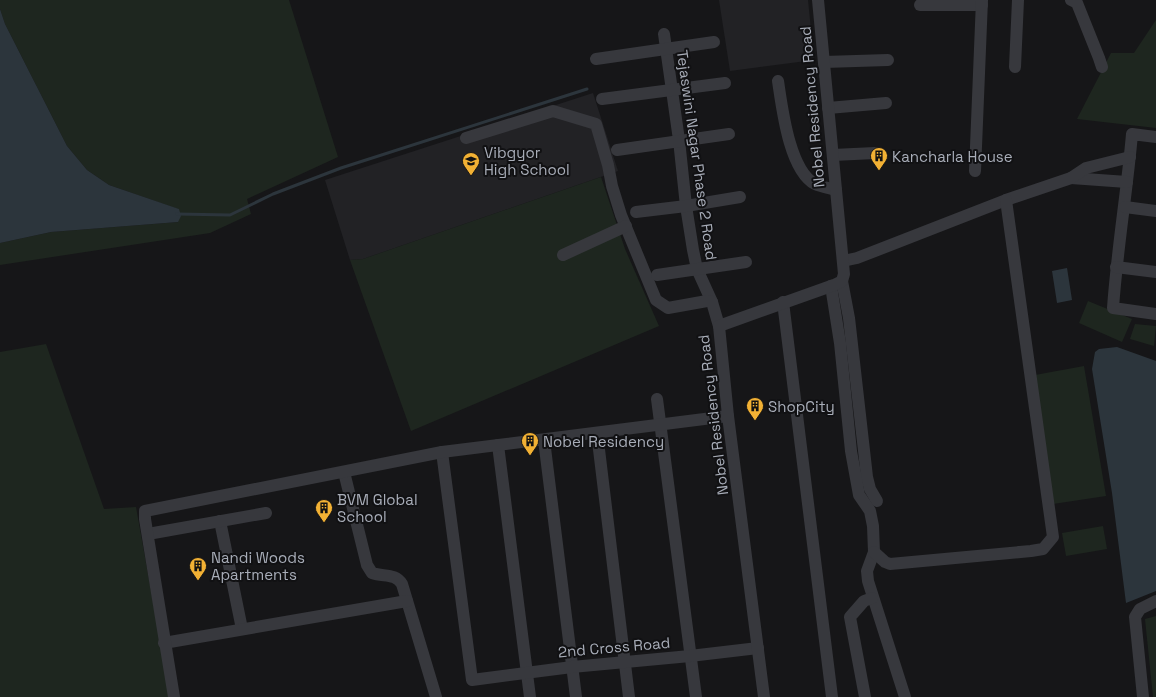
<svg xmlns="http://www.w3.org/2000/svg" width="1156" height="697" viewBox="0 0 1156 697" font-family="'Space Grotesk',sans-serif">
	<rect width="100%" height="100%" fill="#161618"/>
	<g fill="#222225">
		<polygon points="719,0 808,0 814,60 730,71"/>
		<polygon points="593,93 618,171 363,259 350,260 325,180"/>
	</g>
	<g fill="#1e261f">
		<polygon points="0,0 289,0 338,157 247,199 251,214 210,233 0,265 0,243 51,232 178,222 178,209 109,185 87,170 67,146 5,24 0,9"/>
		<polygon points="1156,20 1156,128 1077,119 1111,53 1134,53"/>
		<polygon points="601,177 625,249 659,326 411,431 350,260 363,259"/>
		<polygon points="1088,301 1132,319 1122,342 1079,323"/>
		<polygon points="1135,324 1156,326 1154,346 1130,339"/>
		<polygon points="46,344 104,509 136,507 170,697 0,697 0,352"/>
		<polygon points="1084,366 1106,496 1053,504 1035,375"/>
		<polygon points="1103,526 1107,549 1066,556 1062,533"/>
		<polygon points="1156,616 1156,697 1153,697 1145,619"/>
	</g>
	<g fill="#2c353c">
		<polygon points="0,9 5,24 67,146 87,170 109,185 179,209 181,216 178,222 51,232 0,243"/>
		<polygon points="1067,268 1072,300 1057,303 1052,271"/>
		<polygon points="1117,347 1156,361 1156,591 1126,603 1112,493 1092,369 1095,352 1099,349"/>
	</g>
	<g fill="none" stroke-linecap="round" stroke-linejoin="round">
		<polyline stroke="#2c353c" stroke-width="3" points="177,214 230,215 273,194 341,168 587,89"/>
		<g stroke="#37383d" stroke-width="12">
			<polyline points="1071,0 1077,3 1099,58 1102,67"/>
			<polyline points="920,5 982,5"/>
			<polyline points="664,34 679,140 686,206 693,250 697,269 712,302"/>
			<polyline points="596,59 714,42"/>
			<polyline points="824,62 888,60"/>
			<polyline points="1015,67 1018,0"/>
			<path d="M778 81C782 107 789 170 815 184 821 187 829 188 836 190"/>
			<polyline points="602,99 725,83"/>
			<polyline points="828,108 886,103"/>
			<path d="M1156 137 1132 134C1127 192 1117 250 1113 308L1156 314"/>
			<polyline points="466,138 553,111 596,124 608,165 612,186 621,215 656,300 668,308 707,301 712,302 719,326"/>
			<polyline points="617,150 729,134"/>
			<polyline points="833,155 875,153"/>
			<polyline points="975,171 982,0"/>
			<polyline points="1071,178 1127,182"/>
			<polyline points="1125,207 1156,211"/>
			<polyline points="636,212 686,206 740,197"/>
			<polyline points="563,255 626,226"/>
			<polyline points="843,261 857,258 1006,200 1071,178 1086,168 1130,157"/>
			<polyline points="1116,267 1156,272"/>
			<polyline points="657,275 746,262"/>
			<polyline points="842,281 849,318 867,477 870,489 877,501"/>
			<polyline points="831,286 840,343 851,451 859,495 870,511 873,526 874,552 867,571 868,581 905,697"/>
			<polyline points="783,302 832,697"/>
			<polyline points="657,399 696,697"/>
			<polyline points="597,433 629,697"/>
			<polyline points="544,440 576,697"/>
			<polyline points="498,445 530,697"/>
			<polyline points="442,452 472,680 572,667 690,656 758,648"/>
			<path d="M344 472 367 565 372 573C384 577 395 573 402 584L436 697"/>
			<polyline points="220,521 242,629"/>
			<polyline points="148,534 266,513"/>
			<polyline points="874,552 885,562 890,564 1031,551 1043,549 1053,537 1006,200"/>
			<polyline points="164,643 407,601"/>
			<polyline points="174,697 145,519 145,511 442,452 728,416"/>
			<polyline points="764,697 728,416 719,326 834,285 842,281 844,274 818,0"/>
			<polyline points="865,697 850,617 864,601 872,598"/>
			<polyline points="1143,697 1135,617 1140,609 1156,601"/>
		</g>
	</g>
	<defs>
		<symbol id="building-pin" viewBox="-11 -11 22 30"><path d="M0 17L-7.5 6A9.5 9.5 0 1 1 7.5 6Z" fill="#f2b134" stroke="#111113"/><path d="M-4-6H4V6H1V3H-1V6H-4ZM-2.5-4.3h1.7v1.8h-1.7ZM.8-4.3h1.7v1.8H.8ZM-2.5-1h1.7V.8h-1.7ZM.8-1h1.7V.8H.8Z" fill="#111"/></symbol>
		<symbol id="school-pin" viewBox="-11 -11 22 30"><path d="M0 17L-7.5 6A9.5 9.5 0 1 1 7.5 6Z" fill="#f2b134" stroke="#111113"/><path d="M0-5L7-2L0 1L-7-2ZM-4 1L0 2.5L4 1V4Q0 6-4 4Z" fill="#111"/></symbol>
	</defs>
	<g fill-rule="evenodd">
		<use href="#building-pin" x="869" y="146" width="20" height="27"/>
		<use href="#school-pin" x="461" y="151" width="20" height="27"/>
		<use href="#building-pin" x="745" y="396" width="20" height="27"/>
		<use href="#building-pin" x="520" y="431" width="20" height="27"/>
		<use href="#building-pin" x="314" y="498" width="20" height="27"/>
		<use href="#building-pin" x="188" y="556" width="20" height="27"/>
	</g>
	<g text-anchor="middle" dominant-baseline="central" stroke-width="4" stroke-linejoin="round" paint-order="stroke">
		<g font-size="15" fill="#a8adb8" stroke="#111113">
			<text transform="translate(812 107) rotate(-95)">Nobel Residency Road</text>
			<text transform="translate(697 155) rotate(82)">Tejaswini Nagar Phase 2 Road</text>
			<text transform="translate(713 415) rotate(-97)">Nobel Residency Road</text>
			<text transform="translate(614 647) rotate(-5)">2nd Cross Road</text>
		</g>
		<g font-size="15" fill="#a8adb8" stroke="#111113" text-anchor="start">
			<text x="484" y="152">Vibgyor<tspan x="484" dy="17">High School</tspan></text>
			<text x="892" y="156">Kancharla House</text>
			<text x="768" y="406">ShopCity</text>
			<text x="543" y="441">Nobel Residency</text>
			<text x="337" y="499">BVM Global<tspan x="337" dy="17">School</tspan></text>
			<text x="211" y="557">Nandi Woods<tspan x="211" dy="17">Apartments</tspan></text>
		</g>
	</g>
</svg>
